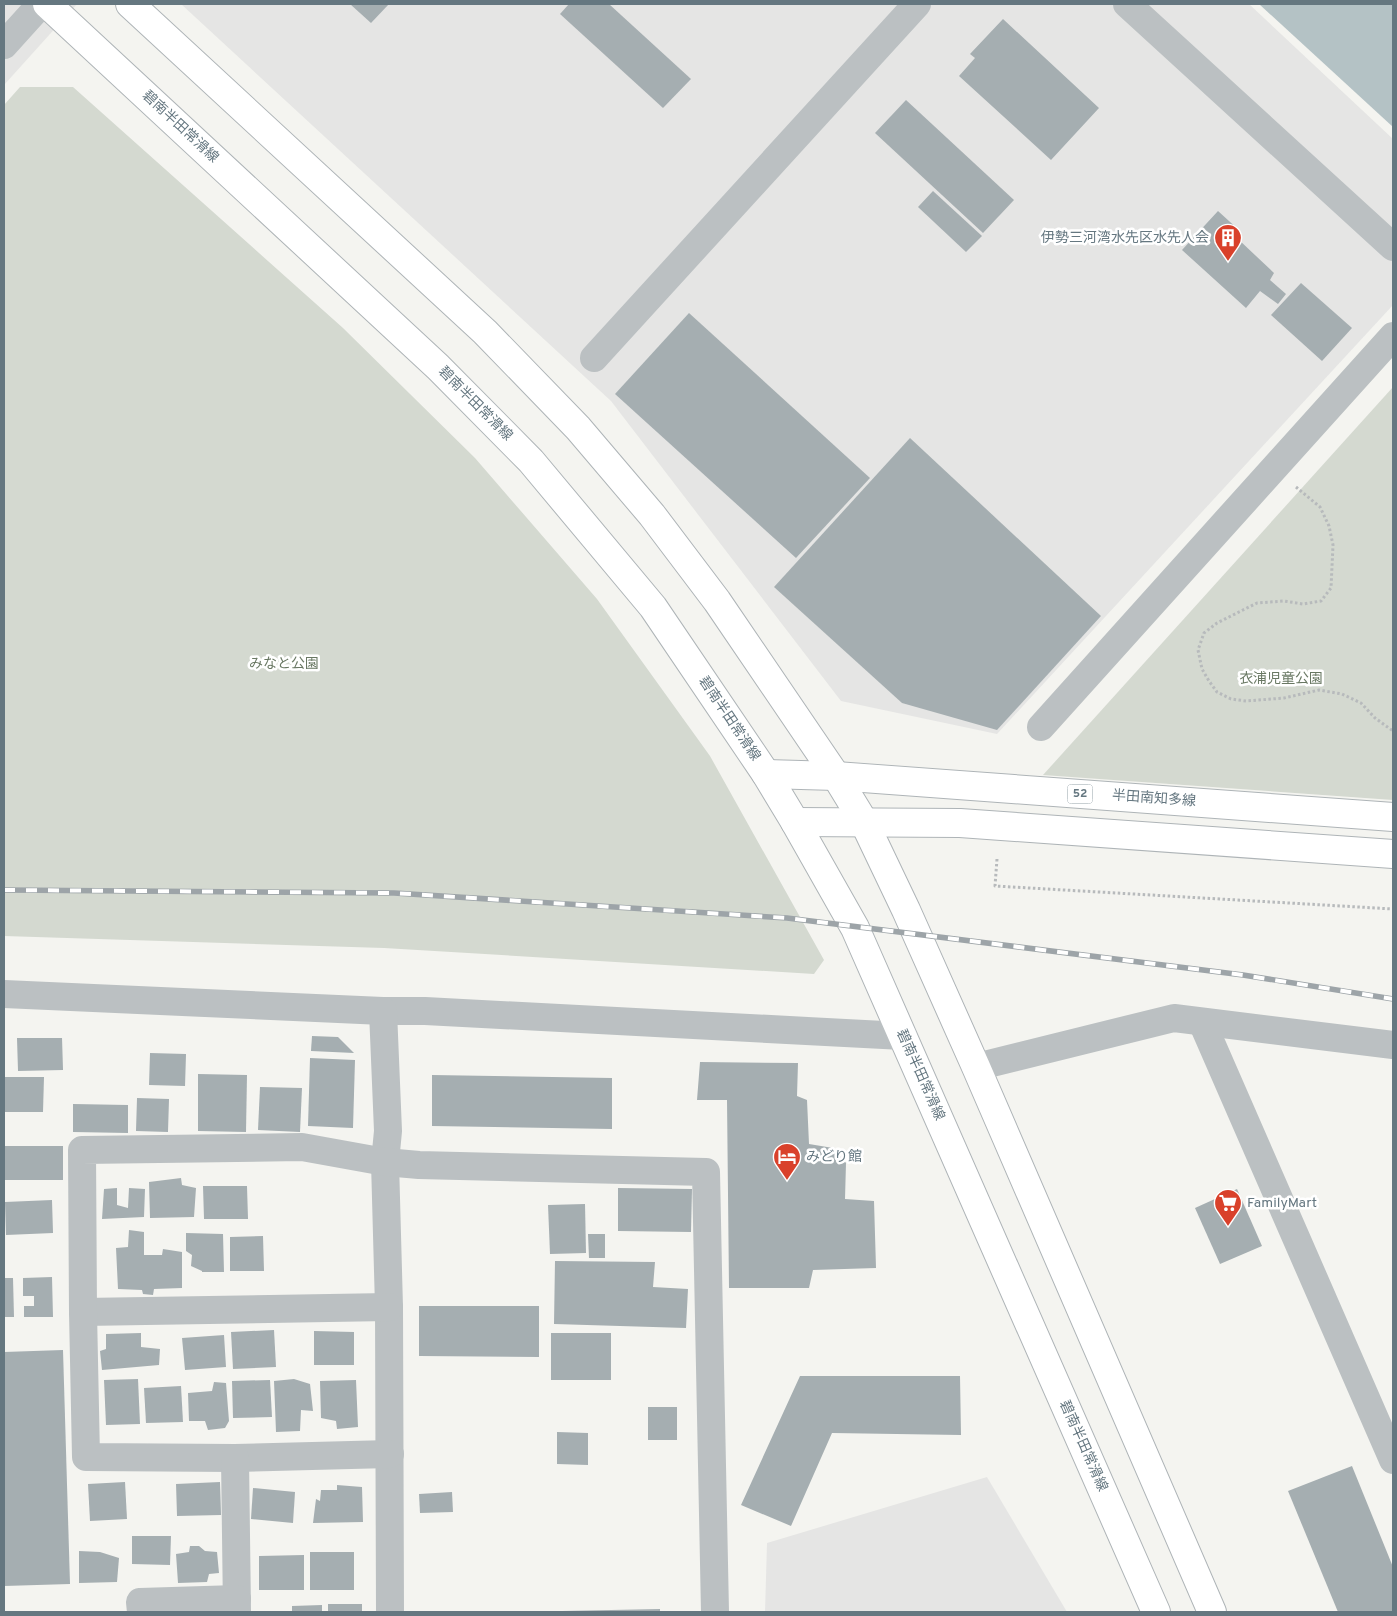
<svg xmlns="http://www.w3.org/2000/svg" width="1397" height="1616" viewBox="0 0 1397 1616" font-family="Overpass,'Noto Sans JP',sans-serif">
	<rect width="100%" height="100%" fill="#f4f4f0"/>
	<g fill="#e5e5e4">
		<polygon points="4,4 77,4 4,85"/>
		<polygon points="181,4 1249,4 1393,139 1393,305 997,734 841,701 611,401"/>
		<polygon points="987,1477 1067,1612 765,1612 767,1543"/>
	</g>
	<g fill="#d4d9d0">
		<polygon points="20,87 73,87 343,328 475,458 597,599 710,756 824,960 814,974 384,948 4,936 4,105"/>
		<polygon points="1393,387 1393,800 1043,775"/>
	</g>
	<polygon fill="#b4c2c5" points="1259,4 1393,4 1393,127"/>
	<g fill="#a5aeb1">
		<polygon points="350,4 389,4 371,23"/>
		<polygon points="569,4 609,4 691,79 663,108 560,14"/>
		<polygon points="1003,19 1099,108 1051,160 959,76 975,58 970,54"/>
		<polygon points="906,100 1014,200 983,233 875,133"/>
		<polygon points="933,191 982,236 966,252 918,207"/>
		<polygon points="1218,211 1240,231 1238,239 1274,273 1270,280 1286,294 1278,304 1260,291 1246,308 1182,250"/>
		<polygon points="1301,283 1352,328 1322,361 1271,315"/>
		<polygon points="689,313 870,478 796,558 615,394"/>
		<polygon points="910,438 1101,616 997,730 902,703 774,587"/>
		<polygon points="312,1036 338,1037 354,1053 311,1051"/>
		<polygon points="17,1038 62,1038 63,1070 18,1071"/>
		<polygon points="150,1053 186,1054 185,1086 149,1085"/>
		<polygon points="310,1058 355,1060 353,1128 308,1126"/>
		<polygon points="700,1062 798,1063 797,1096 807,1100 809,1144 833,1148 846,1163 845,1199 874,1201 876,1268 813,1270 809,1288 729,1288 727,1100 697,1100"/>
		<polygon points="198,1074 247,1075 246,1132 198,1131"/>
		<polygon points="432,1075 612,1078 612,1129 432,1126"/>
		<polygon points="4,1077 44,1077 43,1112 4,1112"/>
		<polygon points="260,1087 302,1088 300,1132 258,1130"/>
		<polygon points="137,1098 169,1099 168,1132 136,1131"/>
		<polygon points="73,1104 128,1105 128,1133 73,1132"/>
		<rect x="4" y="1146" width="59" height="34"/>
		<polygon points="181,1178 182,1185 196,1188 194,1217 150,1218 149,1182"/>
		<polygon points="203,1186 247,1186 248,1219 204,1219"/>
		<polygon points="117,1188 117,1205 128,1208 129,1188 145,1189 144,1217 102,1219 104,1189"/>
		<polygon points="618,1188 692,1189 691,1232 618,1231"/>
		<polygon points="1237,1189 1262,1246 1220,1264 1195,1208"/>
		<polygon points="52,1200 53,1233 6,1235 5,1202"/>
		<polygon points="585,1204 586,1253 550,1254 548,1205"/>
		<polygon points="129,1230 144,1232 144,1255 162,1255 163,1249 182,1252 182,1288 154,1289 153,1295 143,1294 142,1290 118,1289 116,1248 128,1247"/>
		<polygon points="186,1233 223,1234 224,1272 202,1272 202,1271 191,1266 192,1255 186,1251"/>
		<polygon points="588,1234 605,1234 605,1258 589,1258"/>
		<polygon points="263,1236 264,1271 230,1271 230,1237"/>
		<polygon points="555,1261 655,1262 653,1287 688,1289 686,1328 554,1324"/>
		<polygon points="52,1277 53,1317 24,1317 24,1306 34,1306 34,1296 23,1296 23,1278"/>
		<polygon points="4,1278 13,1278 14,1317 4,1317"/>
		<polygon points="419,1306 539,1306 539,1357 419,1356"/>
		<polygon points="274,1330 276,1367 233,1369 231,1332"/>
		<polygon points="314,1331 354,1332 354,1365 314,1365"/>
		<polygon points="141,1333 141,1347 160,1349 159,1365 102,1370 100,1351 106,1349 106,1334"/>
		<rect x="551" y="1333" width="60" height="47"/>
		<polygon points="224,1335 226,1367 185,1370 182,1338"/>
		<polygon points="63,1350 70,1584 4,1586 4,1352"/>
		<polygon points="800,1376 960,1376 961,1435 832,1433 791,1526 741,1505"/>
		<polygon points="138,1379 140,1424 106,1425 104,1380"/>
		<polygon points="294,1379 310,1384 313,1411 301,1410 300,1431 276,1432 274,1381"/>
		<polygon points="270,1380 272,1417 233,1418 232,1381"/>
		<polygon points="356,1380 358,1427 337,1429 336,1421 321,1418 320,1381"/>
		<polygon points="214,1382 226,1383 229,1421 225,1428 208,1430 205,1421 189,1421 188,1393 212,1391"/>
		<polygon points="181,1386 183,1422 146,1423 144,1388"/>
		<rect x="648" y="1407" width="29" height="33"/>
		<polygon points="557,1432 588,1433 588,1465 557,1464"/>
		<polygon points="1352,1466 1393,1567 1393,1612 1338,1612 1288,1491"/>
		<polygon points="125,1482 127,1519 90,1521 88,1484"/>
		<polygon points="220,1482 221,1515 177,1516 176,1484"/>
		<polygon points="337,1485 362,1487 363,1522 313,1523 316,1499 320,1501 321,1490 337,1490"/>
		<polygon points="253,1488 295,1492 293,1523 251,1519"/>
		<polygon points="452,1492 453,1512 420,1513 419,1494"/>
		<polygon points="132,1536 171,1536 170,1565 132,1564"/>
		<polygon points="190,1546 199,1546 205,1551 217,1552 219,1573 209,1574 207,1582 178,1583 176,1554 189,1552"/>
		<polygon points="79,1551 100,1552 119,1558 117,1582 79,1583"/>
		<rect x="310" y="1552" width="44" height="38"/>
		<polygon points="304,1555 304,1590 259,1590 259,1556"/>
		<rect x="328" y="1604" width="34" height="8"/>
		<polygon points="322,1605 322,1612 292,1612 292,1606"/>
		<polygon points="660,1609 660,1612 562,1612 562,1611"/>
	</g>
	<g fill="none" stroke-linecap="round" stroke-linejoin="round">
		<defs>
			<g id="major">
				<polyline points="47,4 438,367 531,461 653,607 766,774 795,822 855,928 1156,1612"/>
				<polyline points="130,4 485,332 578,428 652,515 717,601 836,776 864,822 906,910 976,1067 1212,1612"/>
				<polyline points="766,774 836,776 1393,817"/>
				<polyline points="795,822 960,823 1393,854"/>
			</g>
		</defs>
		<use href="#major" stroke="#aeb4b7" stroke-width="30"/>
		<g stroke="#b7babc" stroke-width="3" stroke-dasharray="2.5 2.5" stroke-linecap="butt">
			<polyline points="1296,487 1320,507 1329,526 1333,545 1331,588 1321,601 1303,604 1284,601 1257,603 1217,623 1204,633 1198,650 1202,669 1209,681 1217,692 1231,699 1246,701 1284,698 1319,690 1342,694 1361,703 1375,718 1393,731"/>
			<polyline points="997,859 995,886 1393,909"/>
		</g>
		<g stroke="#bbc0c2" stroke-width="28">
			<polyline points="1127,4 1393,247"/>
			<polyline points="4,45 41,4"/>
			<polyline points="594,358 917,4"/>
			<polyline points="1041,727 1393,336"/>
			<polyline points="4,994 383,1011 425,1011 903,1036"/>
			<polyline points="383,1011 388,1131 385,1162 389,1307 390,1612"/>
			<polyline points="1202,1022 1393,1460"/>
			<polyline points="976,1067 1174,1018 1393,1045"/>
			<polyline points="83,1312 389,1307"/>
			<polyline points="390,1454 235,1458 86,1457 83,1312 82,1150 302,1147 385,1162 419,1165 706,1172 715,1612"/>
			<polyline points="235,1458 237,1612"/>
			<polyline points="141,1612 140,1602 237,1599"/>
		</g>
		<use href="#major" stroke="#fff" stroke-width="28"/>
		<defs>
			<polyline id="rail" points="4,890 394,893 787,918 1243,975 1393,999"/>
		</defs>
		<use href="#rail" stroke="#9da4a8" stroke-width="5.5"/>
		<use href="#rail" stroke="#fff" stroke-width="4" stroke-dasharray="11" stroke-linecap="butt"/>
	</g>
	<defs>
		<symbol id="building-pin" viewBox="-11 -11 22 30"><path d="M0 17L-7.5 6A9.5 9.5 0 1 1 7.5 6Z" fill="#d9412b" stroke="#fff"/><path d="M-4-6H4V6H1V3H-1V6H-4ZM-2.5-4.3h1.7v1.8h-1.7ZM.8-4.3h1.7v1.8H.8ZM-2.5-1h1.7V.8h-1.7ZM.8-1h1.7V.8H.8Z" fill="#fff"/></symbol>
		<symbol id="hotel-pin" viewBox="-11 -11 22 30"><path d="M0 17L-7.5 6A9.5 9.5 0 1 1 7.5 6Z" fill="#d9412b" stroke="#fff"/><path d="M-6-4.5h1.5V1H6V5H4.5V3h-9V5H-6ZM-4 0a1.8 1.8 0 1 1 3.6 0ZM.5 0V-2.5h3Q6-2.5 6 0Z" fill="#fff"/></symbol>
		<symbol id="supermarket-pin" viewBox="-11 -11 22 30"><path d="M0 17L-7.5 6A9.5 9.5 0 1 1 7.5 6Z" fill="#d9412b" stroke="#fff"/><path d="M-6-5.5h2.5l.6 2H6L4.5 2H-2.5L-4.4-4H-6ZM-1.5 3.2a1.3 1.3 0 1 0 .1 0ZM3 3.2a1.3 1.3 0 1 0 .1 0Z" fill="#fff"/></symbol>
	</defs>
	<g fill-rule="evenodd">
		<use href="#building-pin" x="1212" y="222" width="32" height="43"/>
		<use href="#hotel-pin" x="771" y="1141" width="32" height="43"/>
		<use href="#supermarket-pin" x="1212" y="1187" width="32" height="43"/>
	</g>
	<g text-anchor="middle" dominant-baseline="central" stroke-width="5" stroke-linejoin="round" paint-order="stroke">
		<rect fill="#fff" stroke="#93a0a6" stroke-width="1" x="1067.5" y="784.5" width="25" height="19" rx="4"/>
		<g font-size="12" font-weight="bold" fill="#657780">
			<text x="1080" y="794">52</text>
		</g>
		<g font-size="14" fill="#657780" stroke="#fff">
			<text transform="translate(180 127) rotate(43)">碧南半田常滑線</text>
			<text transform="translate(475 404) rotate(45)">碧南半田常滑線</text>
			<text transform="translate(729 719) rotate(56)">碧南半田常滑線</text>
			<text transform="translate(1154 799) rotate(4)">半田南知多線</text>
			<text transform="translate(920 1075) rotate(66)">碧南半田常滑線</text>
			<text transform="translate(1083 1446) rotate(66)">碧南半田常滑線</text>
		</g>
		<g font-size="14" fill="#657780" stroke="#fff" text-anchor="start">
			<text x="1209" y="238" text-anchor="end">伊勢三河湾水先区水先人会</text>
			<text x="806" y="1157">みどり館</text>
			<text x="1247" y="1203">FamilyMart</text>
		</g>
		<g font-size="14" fill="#697863" stroke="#fff">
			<text x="284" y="664">みなと公園</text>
			<text x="1281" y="679">衣浦児童公園</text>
		</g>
	</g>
	<rect width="1397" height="1616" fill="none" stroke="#657780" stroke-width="10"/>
</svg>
